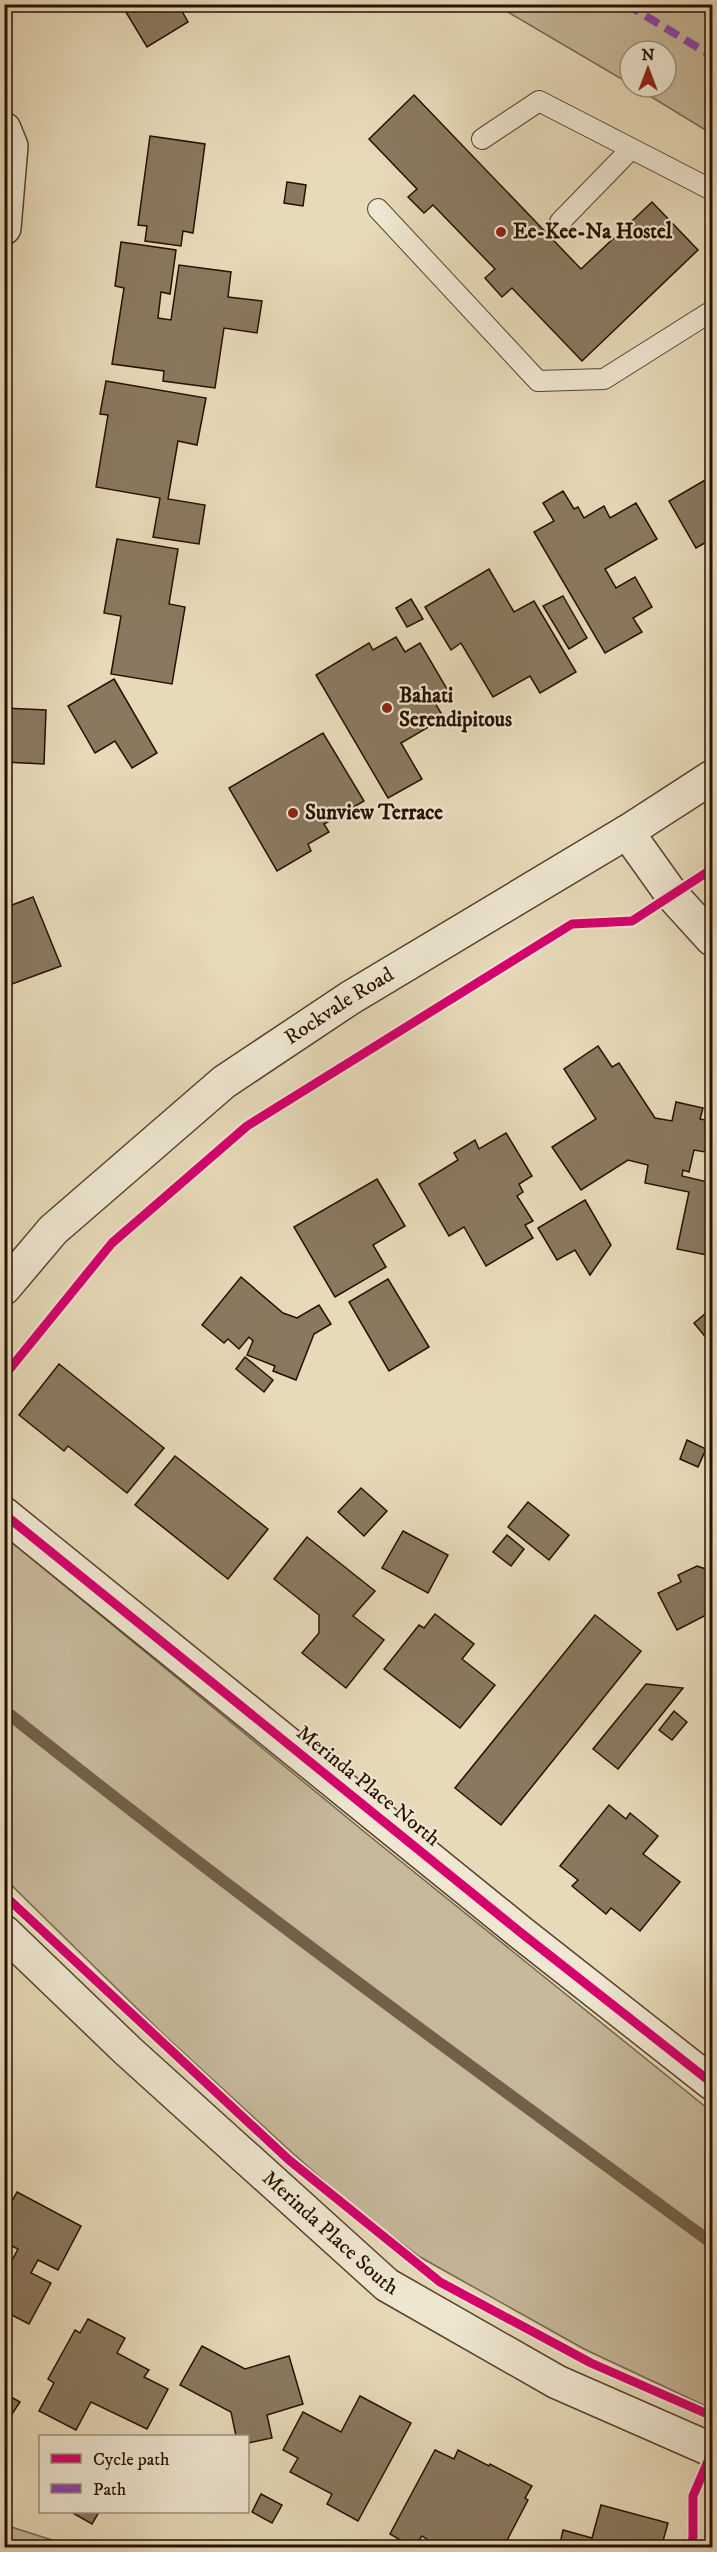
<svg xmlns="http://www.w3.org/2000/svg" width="717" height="2552" viewBox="0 0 717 2552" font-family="'IM FELL DW Pica',serif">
	<rect width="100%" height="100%" fill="#e7dab9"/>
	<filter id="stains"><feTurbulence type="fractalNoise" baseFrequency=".00333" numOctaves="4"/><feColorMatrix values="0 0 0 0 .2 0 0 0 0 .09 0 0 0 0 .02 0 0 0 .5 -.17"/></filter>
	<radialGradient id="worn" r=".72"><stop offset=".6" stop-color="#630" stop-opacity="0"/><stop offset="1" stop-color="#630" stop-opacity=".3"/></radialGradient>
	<g fill="#c6b89a" stroke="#76644d" stroke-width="1.5">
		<polygon points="496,5 712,5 712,134 635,87 666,87 666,51 630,51 630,84"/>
		<polygon points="4,1536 372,1838 712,2112 712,2409 584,2349 420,2257 355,2208 288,2149 161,2032 5,1879"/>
		<polygon points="5,2525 74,2547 5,2547"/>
	</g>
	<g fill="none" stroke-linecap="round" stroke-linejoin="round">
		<path stroke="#726049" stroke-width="12" d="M4 1710C235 1895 474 2069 712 2243"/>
	</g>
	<g fill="#8a7960" stroke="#261000" stroke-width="1.5">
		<polygon points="121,4 178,4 188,22 147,47"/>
		<polygon points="414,95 581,269 652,202 698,250 582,361 512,288 502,297 485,278 495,269 433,205 424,213 408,197 417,189 369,139"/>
		<polygon points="150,136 205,144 193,233 183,231 181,246 145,241 147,226 138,225"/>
		<polygon points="287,182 306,185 303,206 284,203"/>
		<polygon points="121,242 176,250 170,294 161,292 158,318 171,320 179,265 231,272 228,297 262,301 257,333 224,328 215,388 163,381 164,371 112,364 124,288 115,286"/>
		<polygon points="106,381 206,398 197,445 178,441 168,499 205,505 199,544 153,537 160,498 96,487 108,415 100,414"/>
		<polygon points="712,476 712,539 696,548 669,501"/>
		<polygon points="563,491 574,509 578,507 584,518 604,506 610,518 636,503 657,539 605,569 616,588 635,577 652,607 633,618 642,632 605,653 534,532 554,521 543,503"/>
		<polygon points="117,539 178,549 169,604 185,607 172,684 111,674 121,616 104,613"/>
		<polygon points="489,569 514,612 534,601 576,672 540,693 530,676 493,697 461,643 451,650 425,607"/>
		<polygon points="563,596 587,638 569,649 543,606"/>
		<polygon points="411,599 423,619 407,627 396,608"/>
		<polygon points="396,637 405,652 420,643 447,689 432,698 444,718 401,743 422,779 388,798 316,675 369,643 373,650"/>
		<polygon points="114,679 157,753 132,768 115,741 95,753 68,706"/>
		<polygon points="4,708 46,710 44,764 4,762"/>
		<polygon points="323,733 364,801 324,824 329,832 308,844 311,851 277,871 229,788"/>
		<polygon points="33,897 61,966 4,987 4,908"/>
		<polygon points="598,1046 612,1067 619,1063 655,1118 672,1121 676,1102 703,1108 700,1119 711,1121 705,1152 694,1150 689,1172 683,1170 682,1176 712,1183 712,1256 677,1249 689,1192 645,1183 648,1165 628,1160 581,1190 552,1147 596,1119 564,1069"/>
		<polygon points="506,1133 532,1176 519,1184 523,1192 517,1196 533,1221 525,1225 533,1238 486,1266 464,1227 449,1236 419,1184 458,1160 454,1153 475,1140 479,1149"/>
		<polygon points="377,1179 405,1226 373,1245 386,1267 335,1297 294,1227"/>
		<polygon points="585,1200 611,1245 590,1275 575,1250 557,1260 538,1228"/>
		<polygon points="241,1277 283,1313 297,1318 319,1305 331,1324 314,1334 296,1380 273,1371 275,1366 247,1355 253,1341 249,1337 239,1349 228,1339 224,1343 202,1325"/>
		<polygon points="388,1279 429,1347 389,1371 349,1302"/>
		<polygon points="712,1308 712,1345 694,1323"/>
		<polygon points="245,1357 273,1380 264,1392 236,1369"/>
		<polygon points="59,1364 164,1448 127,1493 68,1446 64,1451 19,1415"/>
		<polygon points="687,1440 706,1449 698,1467 680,1459"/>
		<polygon points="175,1456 268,1529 228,1579 135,1505"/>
		<polygon points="361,1488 387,1511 364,1536 338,1512"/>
		<polygon points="528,1502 569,1535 549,1560 508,1527"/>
		<polygon points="403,1531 448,1555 428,1593 382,1568"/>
		<polygon points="507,1535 524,1549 511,1566 493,1552"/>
		<polygon points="307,1537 375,1591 353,1616 384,1640 346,1688 302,1653 319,1633 319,1615 274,1579"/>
		<polygon points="697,1566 712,1571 712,1612 677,1630 658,1593 681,1582 678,1575"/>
		<polygon points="435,1614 474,1644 462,1659 495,1685 460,1728 384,1669 419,1625 424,1628"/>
		<polygon points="595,1615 641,1651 501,1825 455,1788"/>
		<polygon points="646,1684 683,1688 618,1769 593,1749"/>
		<polygon points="674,1711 687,1722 672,1740 659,1730"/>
		<polygon points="609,1805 626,1819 630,1813 658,1836 643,1854 680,1882 640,1931 611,1908 606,1914 572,1886 578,1880 560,1866"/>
		<polygon points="17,2192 81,2226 58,2270 38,2260 31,2273 51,2283 29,2324 4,2311 4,2258 11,2262 18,2249 4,2242 4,2216"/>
		<polygon points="88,2319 125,2338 117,2353 149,2370 144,2377 168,2389 147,2429 91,2402 76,2430 39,2411 54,2383 48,2379 75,2330 80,2333"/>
		<polygon points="202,2346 245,2369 289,2356 303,2404 267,2415 272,2438 248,2443 248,2436 236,2436 231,2412 180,2385"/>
		<polygon points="4,2393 20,2402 4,2426"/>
		<polygon points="360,2396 411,2423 358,2521 327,2504 332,2494 290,2472 298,2458 283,2450 303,2412 341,2432"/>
		<polygon points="435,2450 454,2459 458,2450 489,2466 490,2464 532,2486 525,2498 528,2500 503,2548 492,2542 489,2548 440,2548 422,2536 414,2548 390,2534"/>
		<polygon points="261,2494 282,2505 272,2523 252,2512"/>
		<polygon points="601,2505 668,2523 661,2548 559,2548 563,2530 592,2538"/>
		<polygon points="71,2512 99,2512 92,2524"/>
	</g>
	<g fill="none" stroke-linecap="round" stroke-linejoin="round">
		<defs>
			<g id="service">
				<polyline points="482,139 539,101 712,190"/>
				<polyline points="378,209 538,381 604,379 712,311"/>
				<polyline points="560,222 631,149"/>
			</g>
			<g id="minor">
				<polyline points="4,129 11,146 4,228"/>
				<polyline points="627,832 672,895 712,939"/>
				<polyline points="4,1514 520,1932 712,2083"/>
				<path id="s1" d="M4 1932 128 2051 387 2285 557 2382 712 2450"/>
			</g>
			<g id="tertiary">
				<path id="s2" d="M4 1288 53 1230 224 1082 350 998 627 832 712 777"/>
			</g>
		</defs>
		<use href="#service" stroke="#56422e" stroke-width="22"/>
		<use href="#minor" stroke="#56422e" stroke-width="36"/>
		<use href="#tertiary" stroke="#56422e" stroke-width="36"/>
		<use href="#service" stroke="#efe7d2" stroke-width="20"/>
		<use href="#minor" stroke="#efe7d2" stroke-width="33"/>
		<use href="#tertiary" stroke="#efe7d2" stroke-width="33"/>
		<polyline stroke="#8e44ad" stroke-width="8" stroke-dasharray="15 8" stroke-linecap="butt" points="626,4 712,56"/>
		<defs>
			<g id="cycleway">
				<polyline points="4,1376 112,1243 247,1126 572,924 632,921 712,869"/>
				<polyline points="4,1514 520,1932 712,2083"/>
				<polyline points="4,1895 289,2160 440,2282 591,2363 712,2416"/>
				<polyline points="691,2548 693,2537 693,2496 712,2452"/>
			</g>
		</defs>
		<use href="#cycleway" stroke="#efe7d2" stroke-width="13"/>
		<use href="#cycleway" stroke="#d6006c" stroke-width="9"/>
	</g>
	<g fill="#8f2418" stroke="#efe7d2" stroke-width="2">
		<circle cx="501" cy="232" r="6"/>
		<circle cx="387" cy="708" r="6"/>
		<circle cx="293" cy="813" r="6"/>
	</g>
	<g text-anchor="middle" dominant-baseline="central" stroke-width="4.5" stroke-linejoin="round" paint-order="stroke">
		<g font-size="21" font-weight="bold" fill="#261000" stroke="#efe7d2" text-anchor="start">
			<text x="513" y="232">Ee-Kee-Na Hostel</text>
			<text x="399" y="696">Bahati<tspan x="399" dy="24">Serendipitous</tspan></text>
			<text x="305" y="813">Sunview Terrace</text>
		</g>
		<g font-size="21" fill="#261000" stroke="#efe7d2">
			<text stroke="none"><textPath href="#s2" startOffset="440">Rockvale Road</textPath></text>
			<text transform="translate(368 1786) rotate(39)">Merinda Place North</text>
			<text stroke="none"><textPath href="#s1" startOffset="444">Merinda Place South</textPath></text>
		</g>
	</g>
	<rect width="717" height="2552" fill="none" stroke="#e7dab9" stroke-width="24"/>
	<rect x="6" y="6" width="705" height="2540" fill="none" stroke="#261000" stroke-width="3"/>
	<rect x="12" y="12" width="693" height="2528" fill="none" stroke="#261000" stroke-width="1.5"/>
	<rect x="39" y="2435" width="210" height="78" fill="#efe7d2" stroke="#9f917e" stroke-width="1.5"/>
	<rect x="51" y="2454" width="30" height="9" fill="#d6006c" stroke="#9f917e" stroke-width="1.5"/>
	<text x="93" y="2465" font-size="18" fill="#261000">Cycle path</text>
	<rect x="51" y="2484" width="30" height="9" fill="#8e44ad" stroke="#9f917e" stroke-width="1.5"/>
	<text x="93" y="2495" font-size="18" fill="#261000">Path</text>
	<g transform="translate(648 69)"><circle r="28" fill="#efe7d2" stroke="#9f917e" stroke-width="1.5"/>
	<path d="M0-4.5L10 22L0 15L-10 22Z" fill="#8f2418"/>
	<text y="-9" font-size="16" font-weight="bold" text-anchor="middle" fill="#261000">N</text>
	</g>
	<rect width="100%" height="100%" filter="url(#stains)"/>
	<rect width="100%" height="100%" fill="url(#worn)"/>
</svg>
